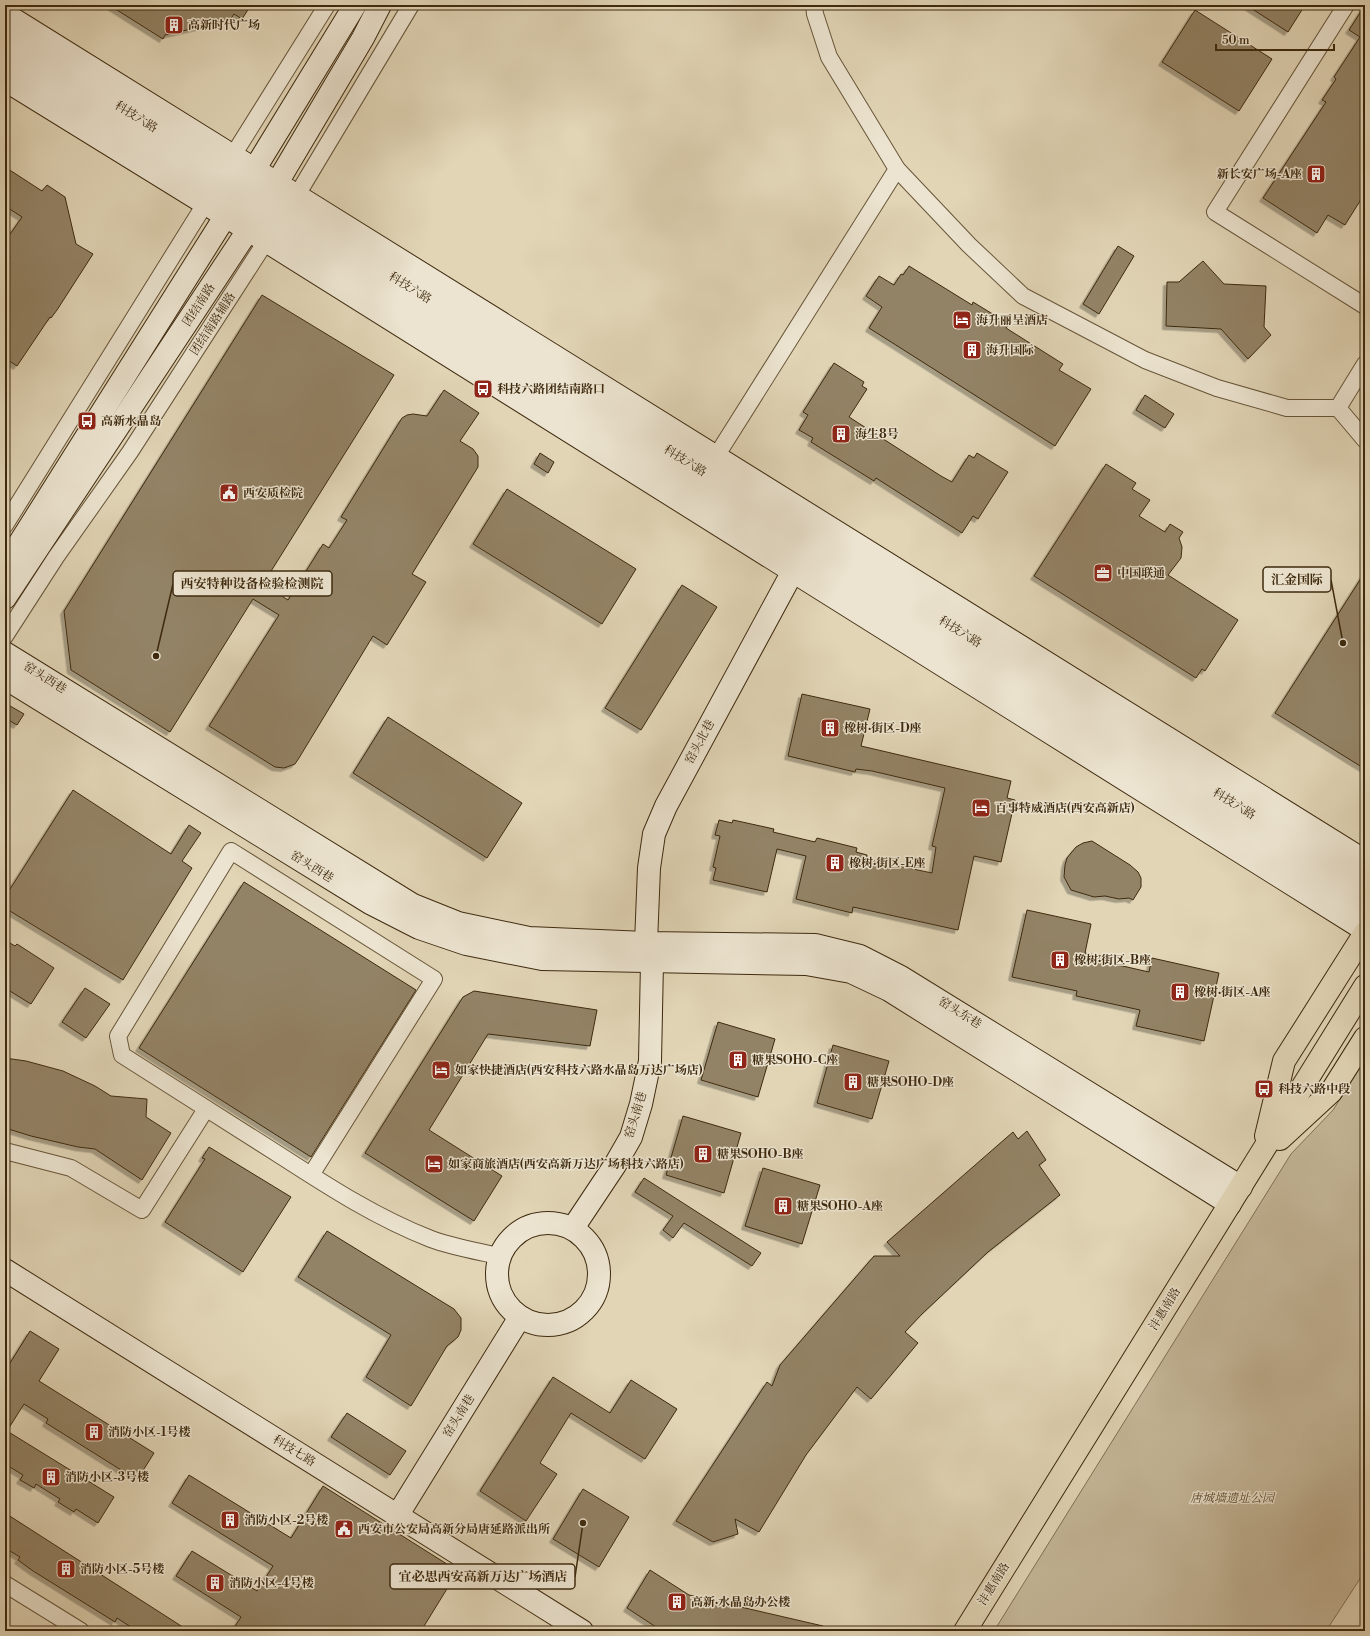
<svg xmlns="http://www.w3.org/2000/svg" width="1370" height="1636" viewBox="0 0 1370 1636" font-family="'Libre Bodoni','Noto Serif SC',serif">
	<defs>
		<filter id="shadow"><feDropShadow dx="-3.5" dy="3.5" stdDeviation="0" flood-color="#0004"/></filter>
	</defs>
	<rect width="100%" height="100%" fill="#e1d5b6"/>
	<filter id="stains"><feTurbulence type="fractalNoise" baseFrequency=".005" numOctaves="4"/><feColorMatrix values="0 0 0 0 .2 0 0 0 0 .09 0 0 0 0 .02 0 0 0 .5 -.17"/></filter>
	<radialGradient id="worn" r=".72"><stop offset=".6" stop-color="#630" stop-opacity="0"/><stop offset="1" stop-color="#630" stop-opacity=".3"/></radialGradient>
	<polygon fill="#c5b89a" stroke="#827154" points="1365,1060 1365,1571 1326,1631 994,1631 1291,1154 1333,1110"/>
	<g fill="#938366" stroke="#3e2a0f" filter="url(#shadow)">
		<polygon points="109,5 251,5 242,19 234,14 230,20 165,35 163,39"/>
		<polygon points="1246,5 1305,5 1288,32"/>
		<polygon points="1365,5 1365,193 1345,225 1328,215 1317,233 1263,198 1326,102 1322,100 1336,79 1334,77 1360,37 1349,30"/>
		<polygon points="1195,10 1272,59 1239,111 1162,62"/>
		<polygon points="5,167 42,191 47,185 65,197 76,244 93,254 57,310 51,318 50,317 17,366 5,358 5,258 10,258 6,240 22,217 5,206"/>
		<polygon points="1118,246 1134,256 1099,314 1083,304"/>
		<polygon points="1203,261 1224,284 1266,286 1264,327 1271,335 1248,359 1221,329 1166,326 1167,282 1179,282"/>
		<polygon points="909,266 972,305 973,302 1009,324 1006,328 1063,364 1059,370 1091,389 1055,446 869,328 882,307 866,296 879,276 894,285 901,274 903,275"/>
		<polygon points="262,295 394,375 263,584 288,600 323,544 329,548 347,520 341,517 402,418 407,415 413,414 427,416 444,390 479,413 460,441 473,449 478,456 478,467 412,574 426,582 387,645 373,636 299,758 295,764 284,768 275,767 209,726 279,615 253,599 170,732 71,670 64,611"/>
		<polygon points="834,363 864,382 862,386 867,389 849,417 941,476 952,482 969,455 974,458 977,453 1008,472 978,519 973,516 962,533 876,478 874,481 811,442 813,438 799,430 808,415 803,412"/>
		<polygon points="1145,395 1174,414 1165,428 1136,410"/>
		<polygon points="540,453 554,462 548,473 534,464"/>
		<polygon points="1106,464 1136,483 1132,489 1150,500 1139,516 1165,532 1170,524 1183,532 1179,538 1182,547 1181,558 1168,575 1238,620 1205,671 1202,669 1196,678 1034,576"/>
		<polygon points="507,489 636,569 602,624 473,544"/>
		<polygon points="1365,572 1365,769 1275,713"/>
		<polygon points="682,585 717,607 641,730 605,708"/>
		<polygon points="802,694 870,709 861,746 1011,781 1007,798 1015,800 1001,862 974,856 958,930 853,907 852,913 796,899 806,856 777,849 767,892 713,880 716,868 713,867 720,836 715,835 719,820 732,823 733,820 774,829 773,832 815,842 817,838 857,848 856,852 867,855 867,858 870,858 870,860 932,873 936,847 932,846 945,788 872,771 856,769 855,772 788,756"/>
		<polygon points="5,703 24,714 17,725 5,718"/>
		<polygon points="388,717 522,803 487,858 353,773"/>
		<polygon points="73,790 171,854 189,825 201,833 182,861 192,868 123,980 5,908 5,897"/>
		<polygon points="1092,841 1130,865 1138,872 1141,878 1141,887 1133,900 1129,898 1119,899 1105,896 1094,897 1071,890 1064,877 1065,865 1067,858 1076,847 1083,843"/>
		<polygon points="244,882 416,990 311,1157 139,1048"/>
		<polygon points="1027,910 1091,924 1085,953 1106,957 1105,962 1149,972 1152,958 1219,973 1204,1041 1136,1026 1140,1010 1076,996 1077,991 1012,977"/>
		<polygon points="5,940 15,946 17,944 54,968 31,1004 5,988"/>
		<polygon points="85,988 110,1004 86,1038 62,1022"/>
		<polygon points="474,991 597,1010 590,1046 488,1034 429,1130 502,1176 474,1221 365,1153 463,997"/>
		<polygon points="718,1022 775,1039 758,1097 701,1080"/>
		<polygon points="833,1045 889,1061 872,1119 817,1103"/>
		<polygon points="5,1058 26,1061 63,1071 95,1086 111,1096 147,1099 146,1117 171,1133 142,1180 95,1149 78,1147 31,1136 5,1128"/>
		<polygon points="683,1116 741,1133 724,1193 666,1175"/>
		<polygon points="1027,1131 1046,1160 1039,1165 1060,1195 988,1252 922,1314 905,1332 918,1343 871,1399 857,1387 806,1455 759,1532 735,1519 738,1534 713,1542 676,1521 767,1382 772,1386 780,1365 874,1256 900,1256 887,1242 1013,1132 1018,1139"/>
		<polygon points="209,1147 291,1197 243,1272 165,1222 205,1159 202,1158"/>
		<polygon points="763,1168 820,1185 802,1244 745,1226"/>
		<polygon points="644,1178 761,1253 752,1266 684,1223 673,1238 663,1230 673,1216 635,1192"/>
		<polygon points="327,1231 454,1309 461,1318 461,1330 458,1337 447,1346 411,1406 366,1377 391,1335 298,1277"/>
		<polygon points="30,1331 59,1349 39,1381 154,1453 139,1477 131,1471 129,1475 46,1423 48,1419 24,1404 7,1431 114,1497 98,1523 76,1509 74,1512 58,1502 60,1499 36,1484 34,1488 20,1480 23,1475 5,1464 5,1371"/>
		<polygon points="553,1377 610,1413 631,1380 677,1409 645,1459 571,1413 540,1463 557,1474 526,1521 480,1491"/>
		<polygon points="347,1413 406,1451 390,1475 331,1437"/>
		<polygon points="189,1475 291,1538 323,1486 458,1571 421,1631 232,1631 241,1617 176,1576 192,1551 257,1591 273,1566 172,1503"/>
		<polygon points="583,1489 629,1517 599,1567 553,1539"/>
		<polygon points="5,1513 189,1631 137,1631 117,1618 115,1622 33,1571 18,1560 20,1557 5,1548"/>
		<polygon points="650,1570 689,1595 823,1626 822,1631 662,1631 627,1608"/>
	</g>
	<g fill="none" stroke-linecap="round" stroke-linejoin="round">
		<defs>
			<g id="street">
				<polyline points="814,5 815,14 829,57 897,169 969,245 1023,296 1145,360 1217,388 1287,408 1338,408 1365,440"/>
				<polyline points="1346,5 1215,212 1365,306"/>
				<polyline points="227,165 327,5"/>
				<polyline points="291,205 411,5"/>
				<polyline points="1338,408 1365,364"/>
				<polyline points="710,466 897,169"/>
				<polyline points="5,525 210,196"/>
				<polyline points="5,636 56,557 130,452 272,232"/>
				<polyline points="5,1151 71,1168 142,1210 206,1109"/>
				<path d="M311 1175 434 979 231 851 118 1036 122 1055C175 1089 228 1122 281 1156 329 1187 377 1218 431 1239 452 1247 477 1251 499 1256"/>
				<polyline points="5,1584 81,1631"/>
			</g>
			<g id="secondary">
				<polyline points="5,14 1365,861"/>
				<polyline points="5,36 1365,885"/>
				<polyline points="5,57 1365,906"/>
				<polyline points="5,80 266,241 1365,930"/>
				<polyline points="5,566 235,201 355,5"/>
				<polyline points="5,598 258,215 363,38 380,5"/>
				<polyline points="5,653 413,905 458,923 529,938 646,943 815,945 860,956 901,977 1241,1187"/>
				<polyline points="5,678 370,903 419,928 466,944 542,959 806,964 851,972 889,990 1230,1204"/>
				<circle cx="548" cy="1274" r="51"/>
				<polyline points="573,1228 615,1165 631,1137 641,1104 650,1061 652,962 646,943 649,868 654,834 666,806 799,560"/>
				<polyline points="5,1270 582,1631"/>
				<polyline points="397,1516 520,1317"/>
			</g>
			<g id="primary">
				<polyline points="1266,1136 1284,1061 1365,933"/>
				<polyline points="1280,1139 1331,1092 1365,1038"/>
				<polyline points="965,1631 1365,986"/>
			</g>
		</defs>
		<use href="#street" stroke="#675539" stroke-width="18"/>
		<use href="#secondary" stroke="#3e2a0f" stroke-width="24"/>
		<use href="#primary" stroke="#3e2a0f" stroke-width="24"/>
		<use href="#street" stroke="#ece4d0" stroke-width="16"/>
		<use href="#secondary" stroke="#ece4d0" stroke-width="22"/>
		<use href="#primary" stroke="#e1d5b6" stroke-width="22"/>
	</g>
	<defs>
		<symbol id="building-square" viewBox="-11 -11 22 22"><rect x="-9" y="-9" width="18" height="18" rx="4" fill="#8f2418" stroke="#ece4d0"/><path d="M-4-6H4V6H1V3H-1V6H-4ZM-2.5-4.3h1.7v1.8h-1.7ZM.8-4.3h1.7v1.8H.8ZM-2.5-1h1.7V.8h-1.7ZM.8-1h1.7V.8H.8Z" fill="#fff"/></symbol>
		<symbol id="hotel-square" viewBox="-11 -11 22 22"><rect x="-9" y="-9" width="18" height="18" rx="4" fill="#8f2418" stroke="#ece4d0"/><path d="M-6-4.5h1.5V1H6V5H4.5V3h-9V5H-6ZM-4 0a1.8 1.8 0 1 1 3.6 0ZM.5 0V-2.5h3Q6-2.5 6 0Z" fill="#fff"/></symbol>
		<symbol id="bus-square" viewBox="-11 -11 22 22"><rect x="-9" y="-9" width="18" height="18" rx="4" fill="#8f2418" stroke="#ece4d0"/><path d="M-5-6H5V4H4V6H2V4H-2V6H-4V4H-5ZM-3.5-4V0h7V-4ZM-3.5 1.2v1.5H-2V1.2ZM2 1.2v1.5H3.5V1.2Z" fill="#fff"/></symbol>
		<symbol id="civic-square" viewBox="-11 -11 22 22"><rect x="-9" y="-9" width="18" height="18" rx="4" fill="#8f2418" stroke="#ece4d0"/><path d="M-.6-6.5H3V-4.5H.6V-3L4-1V1h2V6H-6V1h2V-1L-.6-3ZM-1.2 2.5V6h2.4V2.5Z" fill="#fff"/></symbol>
		<symbol id="office-square" viewBox="-11 -11 22 22"><rect x="-9" y="-9" width="18" height="18" rx="4" fill="#8f2418" stroke="#ece4d0"/><path d="M-6-3h4V-5.5h4V-3h4V5H-6ZM-1-4.5V-3h2v-1.5ZM-6 0V1H6V0Z" fill="#fff"/></symbol>
	</defs>
	<g fill-rule="evenodd">
		<use href="#building-square" x="163" y="14" width="22" height="22"/>
		<use href="#building-square" x="1305" y="163" width="22" height="22"/>
		<use href="#hotel-square" x="951" y="309" width="22" height="22"/>
		<use href="#building-square" x="961" y="339" width="22" height="22"/>
		<use href="#bus-square" x="472" y="378" width="22" height="22"/>
		<use href="#bus-square" x="76" y="410" width="22" height="22"/>
		<use href="#building-square" x="830" y="423" width="22" height="22"/>
		<use href="#civic-square" x="218" y="482" width="22" height="22"/>
		<use href="#office-square" x="1092" y="562" width="22" height="22"/>
		<use href="#building-square" x="819" y="717" width="22" height="22"/>
		<use href="#hotel-square" x="970" y="797" width="22" height="22"/>
		<use href="#building-square" x="824" y="852" width="22" height="22"/>
		<use href="#building-square" x="1049" y="949" width="22" height="22"/>
		<use href="#building-square" x="1169" y="981" width="22" height="22"/>
		<use href="#building-square" x="727" y="1049" width="22" height="22"/>
		<use href="#hotel-square" x="430" y="1059" width="22" height="22"/>
		<use href="#building-square" x="842" y="1071" width="22" height="22"/>
		<use href="#bus-square" x="1253" y="1078" width="22" height="22"/>
		<use href="#building-square" x="692" y="1143" width="22" height="22"/>
		<use href="#hotel-square" x="423" y="1153" width="22" height="22"/>
		<use href="#building-square" x="772" y="1195" width="22" height="22"/>
		<use href="#building-square" x="83" y="1421" width="22" height="22"/>
		<use href="#building-square" x="40" y="1466" width="22" height="22"/>
		<use href="#building-square" x="219" y="1509" width="22" height="22"/>
		<use href="#civic-square" x="333" y="1518" width="22" height="22"/>
		<use href="#building-square" x="55" y="1558" width="22" height="22"/>
		<use href="#building-square" x="204" y="1572" width="22" height="22"/>
		<use href="#building-square" x="666" y="1591" width="22" height="22"/>
	</g>
	<g text-anchor="middle" dominant-baseline="central" stroke-width="3" stroke-linejoin="round" paint-order="stroke">
		<g font-size="12" font-weight="bold" fill="#3e2a0f" stroke="#ece4d0" text-anchor="start">
			<text x="188" y="25">高新时代广场</text>
			<text x="1302" y="174" text-anchor="end">新长安广场-A座</text>
			<text x="976" y="320">海升丽呈酒店</text>
			<text x="986" y="350">海升国际</text>
			<text x="497" y="389">科技六路团结南路口</text>
			<text x="101" y="421">高新水晶岛</text>
			<text x="855" y="434">海生8号</text>
			<text x="243" y="493">西安质检院</text>
			<text x="1117" y="573">中国联通</text>
			<text x="844" y="728">橡树·街区-D座</text>
			<text x="995" y="808">百事特威酒店(西安高新店)</text>
			<text x="849" y="863">橡树·街区-E座</text>
			<text x="1074" y="960">橡树·街区-B座</text>
			<text x="1194" y="992">橡树·街区-A座</text>
			<text x="752" y="1060">糖果SOHO-C座</text>
			<text x="455" y="1070">如家快捷酒店(西安科技六路水晶岛万达广场店)</text>
			<text x="867" y="1082">糖果SOHO-D座</text>
			<text x="1278" y="1089">科技六路中段</text>
			<text x="717" y="1154">糖果SOHO-B座</text>
			<text x="448" y="1164">如家商旅酒店(西安高新万达广场科技六路店)</text>
			<text x="797" y="1206">糖果SOHO-A座</text>
			<text x="108" y="1432">消防小区-1号楼</text>
			<text x="65" y="1477">消防小区-3号楼</text>
			<text x="244" y="1520">消防小区-2号楼</text>
			<text x="358" y="1529">西安市公安局高新分局唐延路派出所</text>
			<text x="80" y="1569">消防小区-5号楼</text>
			<text x="229" y="1583">消防小区-4号楼</text>
			<text x="691" y="1602">高新·水晶岛办公楼</text>
		</g>
		<g font-size="12" fill="#3e2a0f" stroke="#ece4d0">
			<text transform="translate(136 117) rotate(32)">科技六路</text>
			<text transform="translate(410 288) rotate(32)">科技六路</text>
			<text transform="translate(199 305) rotate(-57)">团结南路</text>
			<text transform="translate(213 324) rotate(-57)">团结南路辅路</text>
			<text transform="translate(685 461) rotate(32)">科技六路</text>
			<text transform="translate(960 632) rotate(32)">科技六路</text>
			<text transform="translate(45 678) rotate(32)">窑头西巷</text>
			<text transform="translate(700 742) rotate(-62)">窑头北巷</text>
			<text transform="translate(1234 804) rotate(32)">科技六路</text>
			<text transform="translate(312 867) rotate(32)">窑头西巷</text>
			<text transform="translate(960 1013) rotate(32)">窑头东巷</text>
			<text transform="translate(636 1115) rotate(-73)">窑头南巷</text>
			<text transform="translate(1165 1309) rotate(-58)">沣惠南路</text>
			<text transform="translate(459 1416) rotate(-58)">窑头南巷</text>
			<text transform="translate(294 1451) rotate(32)">科技七路</text>
			<text transform="translate(994 1584) rotate(-58)">沣惠南路</text>
		</g>
		<g font-size="12" font-style="italic" fill="#59462b" stroke="#ece4d0">
			<text x="1232" y="1498">唐城墙遗址公园</text>
		</g>
	</g>
	<path fill="none" stroke="#3e2a0f" stroke-width="1.5" d="M1343 643L1331 580M156 656L173 584M583 1523L575 1577"/>
	<g fill="#3e2a0f" stroke="#ece4d0" stroke-width="1.5">
		<circle cx="1343" cy="643" r="4"/>
		<circle cx="156" cy="656" r="4"/>
		<circle cx="583" cy="1523" r="4"/>
	</g>
	<g fill="#ece4d0" stroke="#3e2a0f" stroke-width="1.5">
		<rect x="1263" y="567" width="68" height="25" rx="4"/>
		<rect x="173" y="571" width="159" height="25" rx="4"/>
		<rect x="390" y="1564" width="185" height="25" rx="4"/>
	</g>
	<g font-size="13" text-anchor="middle" font-weight="bold" fill="#3e2a0f">
		<text x="1297" y="584">汇金国际</text>
		<text x="252" y="588">西安特种设备检验检测院</text>
		<text x="483" y="1581">宜必思西安高新万达广场酒店</text>
	</g>
	<rect width="1370" height="1636" fill="none" stroke="#e1d5b6" stroke-width="20"/>
	<rect x="6" y="6" width="1358" height="1624" fill="none" stroke="#3e2a0f" stroke-width="2"/>
	<rect x="10" y="10" width="1350" height="1616" fill="none" stroke="#3e2a0f"/>
	<path d="M1216 44v6h118v-6" fill="none" stroke="#3e2a0f" stroke-width="2"/>
	<text x="1222" y="44" font-size="12" fill="#3e2a0f" stroke="#ece4d0" stroke-width="3" paint-order="stroke">50 m</text>
	<rect width="100%" height="100%" filter="url(#stains)"/>
	<rect width="100%" height="100%" fill="url(#worn)"/>
</svg>
